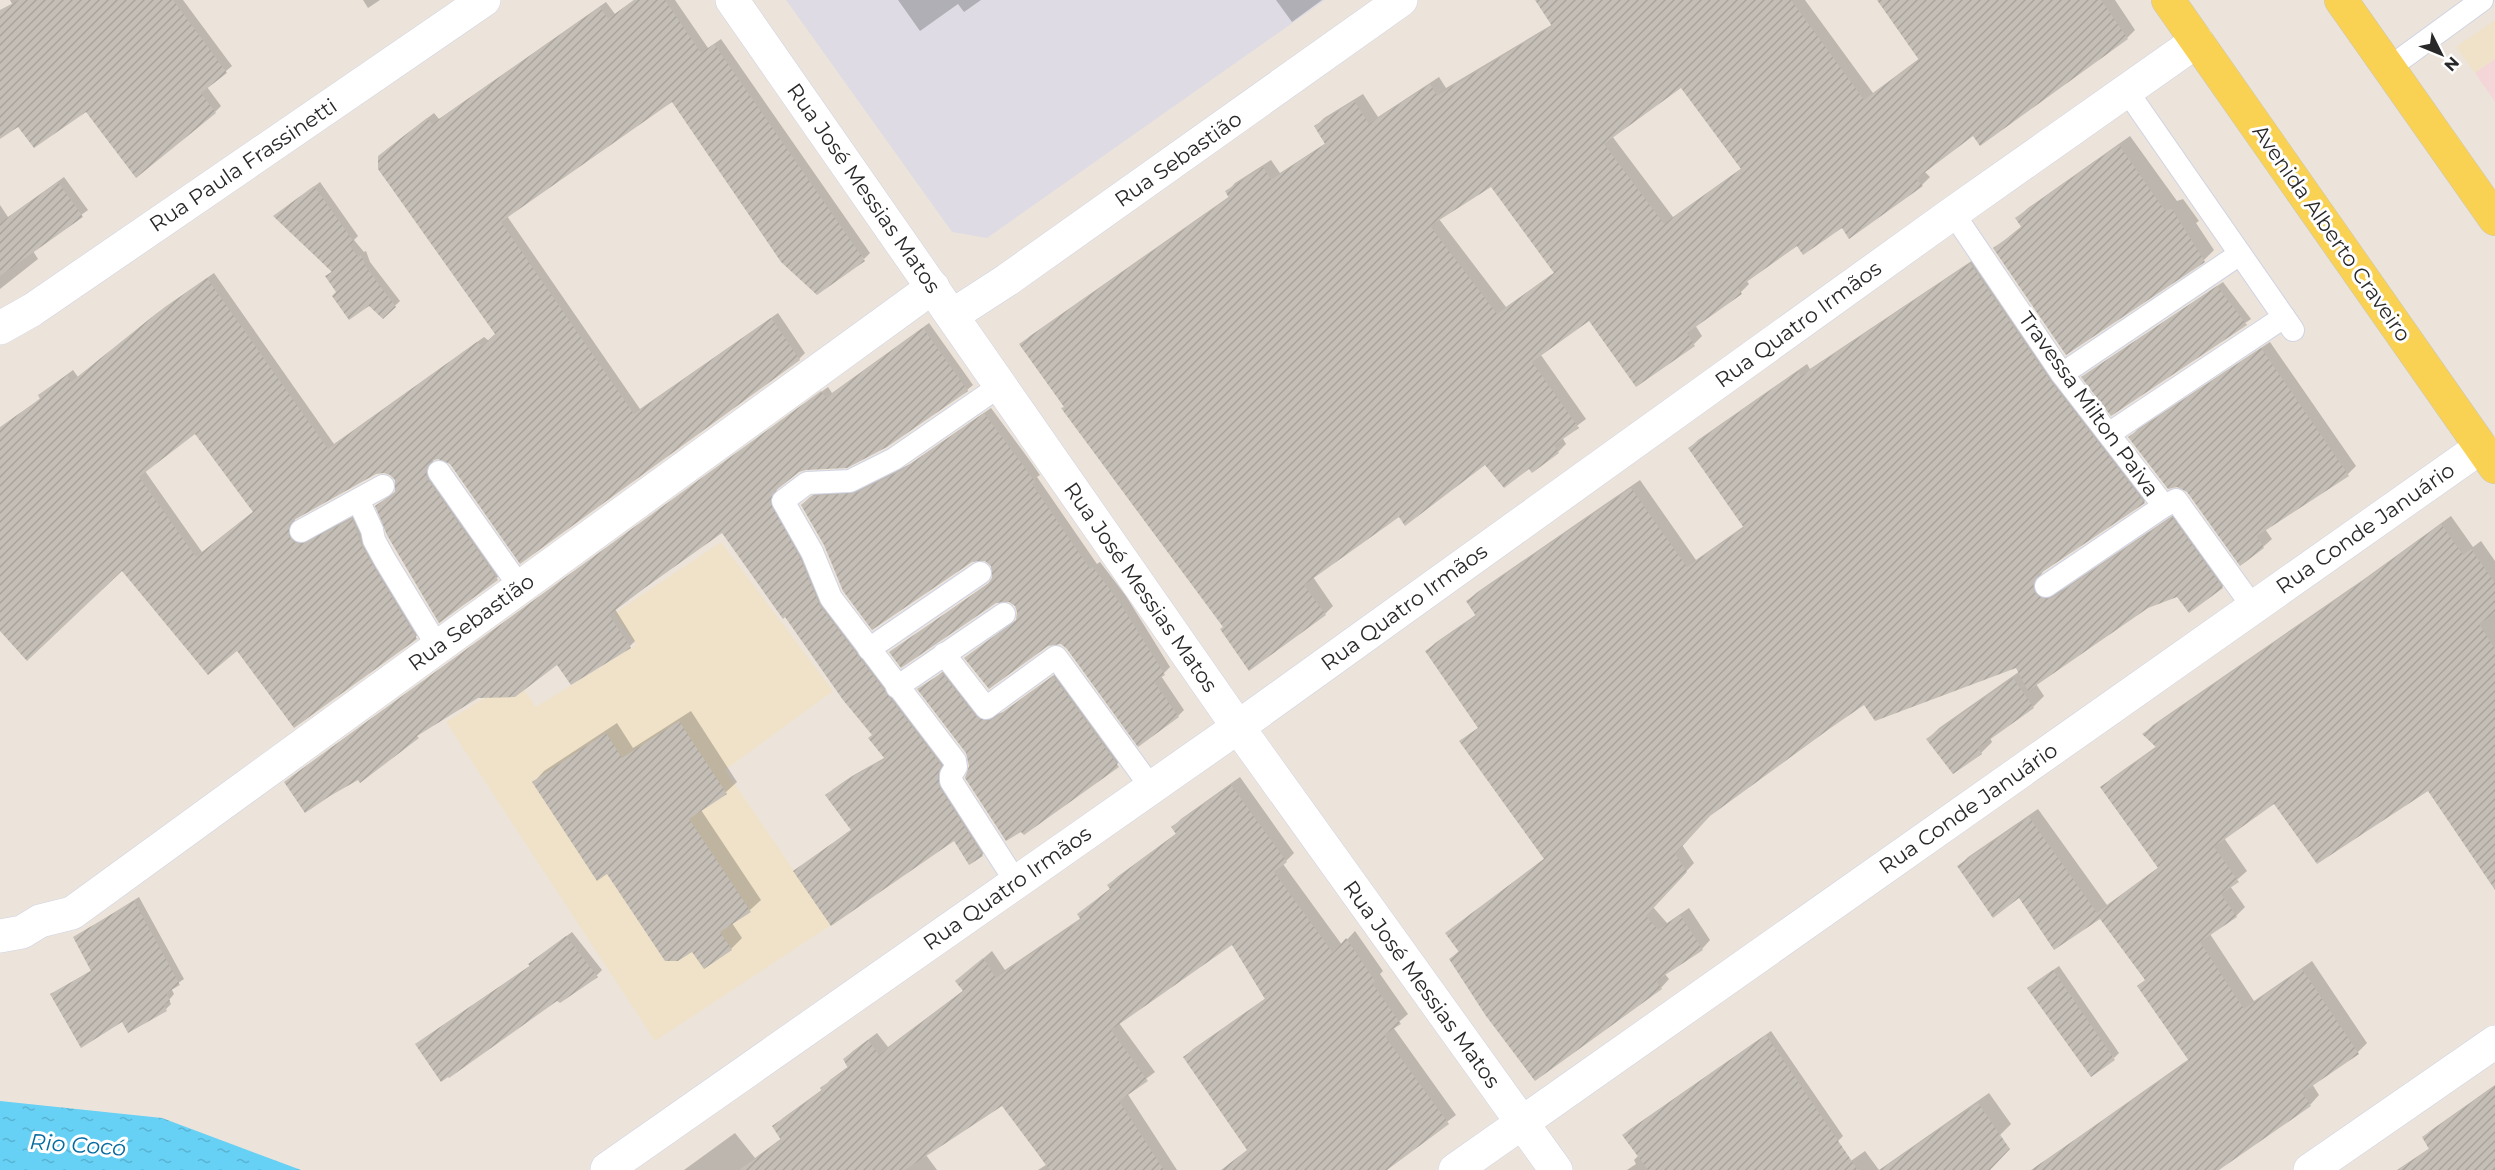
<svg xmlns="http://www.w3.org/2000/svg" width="2495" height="1170" viewBox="0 0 2495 1170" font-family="Montserrat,sans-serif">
	<defs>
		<pattern id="water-ripples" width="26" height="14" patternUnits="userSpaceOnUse" patternTransform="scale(1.5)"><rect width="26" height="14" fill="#66d0f5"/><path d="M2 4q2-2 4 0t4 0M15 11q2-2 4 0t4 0" fill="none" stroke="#58b3d2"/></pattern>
		<pattern id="building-hatch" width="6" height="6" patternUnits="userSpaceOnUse" patternTransform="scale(1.5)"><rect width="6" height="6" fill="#c4beb6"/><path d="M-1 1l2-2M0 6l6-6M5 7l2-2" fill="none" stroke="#a8a39c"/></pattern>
	</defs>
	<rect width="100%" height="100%" fill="#ece4da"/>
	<polygon fill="#dedbe4" points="786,0 1325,0 987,238 952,232"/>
	<g fill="#efe2c8">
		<polygon points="2495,20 2495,59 2475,73 2456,47"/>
		<polygon points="721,542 833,691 725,770 831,925 655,1041 446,722 516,678 536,707 636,645 615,613"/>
	</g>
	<polygon fill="#f4d6d8" points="2495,59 2495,102 2475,73"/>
	<polygon fill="url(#water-ripples)" points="0,1101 162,1118 301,1170 0,1170"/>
	<g fill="#0003" fill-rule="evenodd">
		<polygon points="10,0 183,0 232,66 207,87 221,106 215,112 87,110 18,125 0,137 0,12 12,4"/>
		<polygon points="363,0 380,0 368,8"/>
		<path d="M634 0H675L708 48 721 39 870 253 864 259 672 100 507 216 640 409 778 313 805 353 799 359 521 562 451 463 438 457 434 459 431 466 503 573 440 621 377 506 396 491 397 480 391 474 384 471 376 473 295 517 294 531 308 539 358 514 422 632 294 726 237 649 122 569 0 629V428L41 398 46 390 73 370 78 377 165 307 214 273 334 444 484 337 489 341 497 334 386 150 434 113 439 119 606 2 615 14ZM195 432 254 511 202 552 145 471Z"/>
		<polygon points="898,0 981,0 964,12 958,4 920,31"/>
		<polygon points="1276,0 1322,0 1292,22"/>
		<path d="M1537 0H1805L1873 93 1920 58 1879 0H2115L2135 30 2127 38 1973 134 1924 171 1930 177 1922 185 1850 237 1842 226 1797 244 1747 281 1749 284 1741 292 1695 325 1702 336 1694 344 1637 385 1589 319 1541 355 1586 419 1562 437 1566 444 1558 452 1530 467 1486 463 1399 515 1313 577 1333 606 1325 614 1224 626 1021 344 1030 336 1230 196 1227 192 1235 183 1271 160 1280 173 1326 143 1316 126 1324 118 1363 94 1378 117 1439 77 1446 88 1553 24ZM1682 86 1742 168 1673 217 1612 136ZM1492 185 1555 272 1506 307 1439 219Z"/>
		<polygon points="2130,136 2177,201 2183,199 2199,221 2196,223 2214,250 2204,260 1995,248 2022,226 2017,218 2028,208"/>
		<polygon points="64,177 88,210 33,251 38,259 0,289 0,205 8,217"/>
		<polygon points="320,182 358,236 354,240 364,252 366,251 370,262 400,301 383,317 369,304 338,292 327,276 333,270 275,216"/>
		<polygon points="1979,256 2152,494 2144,502 2044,569 2040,577 2055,592 2063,589 2181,510 2230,579 2222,587 2177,595 2147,606 2036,684 2044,696 2033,707 1990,738 1992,742 1981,753 1954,772 1928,739 1939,728 2020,671 2017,666 1864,703 1711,813 1682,845 1694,863 1653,907 1667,923 1689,908 1710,940 1702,949 1664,973 1669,979 1661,988 1535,1079 1450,959 1460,950 1447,933 1545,858 1461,742 1479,727 1427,651 1435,643 1477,614 1468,601 1476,593 1640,480 1696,560 1744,526 1690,448 1698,440 1807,364 1810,369"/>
		<polygon points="2223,282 2251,319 2112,414 2089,372"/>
		<polygon points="929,323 973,385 967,390 798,471 779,485 775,494 946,759 943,768 988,849 982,855 970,863 954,839 795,871 852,829 832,790 852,776 886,757 874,734 723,531 615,609 635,641 630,646 557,663 478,696 424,730 359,779 291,777 828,387 832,393"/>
		<polygon points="2270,342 2356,466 2348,474 2265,529 2272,539 2263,547 2188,491 2130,437 2138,429"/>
		<polygon points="991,408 1028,458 1040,475 1037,477 1097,564 1100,562 1126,596 1170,667 1161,676 1184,710 1178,716 1061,643 966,658 1018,619 1019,612 1016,605 1010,600 996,601 891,652 993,580 993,565 986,559 825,545 802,505 809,498 820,490 864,487 910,464"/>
		<polygon points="2451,516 2473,547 2481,541 2495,561 2495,886 2428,789 2275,802 2224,838 2247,871 2230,886 2245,907 2236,916 2210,934 2254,1001 2312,961 2367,1043 2358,1052 2312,1084 2319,1095 2310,1105 2216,1170 2032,1170 2189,1059 2146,979 2101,917 2019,896 1959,866 1968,857 2038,809 2107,905 2159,867 2102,787 2112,778 2157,746 2144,734 2153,725 2367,577"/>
		<polygon points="949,667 995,715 1003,712 1061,670 1125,758 1024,834 971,766 967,752 919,690"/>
		<polygon points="691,711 737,782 726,792 701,810 761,900 750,910 732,923 742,938 731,949 704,967 692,950 608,872 534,782 544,771 617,723 633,748"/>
		<polygon points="1240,777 1294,853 1283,864 1342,945 1355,931 1383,971 1380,974 1408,1014 1393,1027 1456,1115 1384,1170 1242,1170 1249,1150 1185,1057 1193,1049 1266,998 1233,943 1119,1023 1155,1072 1127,1093 1177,1170 1038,1170 1046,1165 1003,1104 926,1155 937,1170 684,1170 735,1133 755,1158 782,1138 774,1127 783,1118 823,1089 830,1080 849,1066 845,1059 853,1051 877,1033 888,1047 964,990 966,973 992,951 1005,970 1081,918 1079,914 1111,888 1109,885 1117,877 1177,833 1173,827 1181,819"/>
		<polygon points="139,897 184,979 171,988 174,994 169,1000 171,1004 166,1009 122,1020 52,994 92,970 75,937"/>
		<polygon points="572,932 602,970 597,975 560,1002 558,999 423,1039 531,965 535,959"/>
		<polygon points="2059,966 2119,1053 2114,1058 2034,983"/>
		<polygon points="1771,1031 1843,1136 1838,1141 1796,1170 1627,1170 1636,1164 1634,1160 1639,1155 1624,1135 1629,1130"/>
		<polygon points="2495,1085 2495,1170 2397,1170 2430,1148 2424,1137 2430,1131"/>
		<polygon points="1989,1093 2011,1124 2000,1135 1950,1170 1838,1170 1865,1151 1879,1170"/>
	</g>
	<g fill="url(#building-hatch)" fill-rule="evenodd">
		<polygon points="19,0 173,0 227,73 201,93 216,113 136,178 86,112 34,148 18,127 0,139 0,10"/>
		<path d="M634 0H665L701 53 714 44 865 261 817 295 781 262 672 102 501 222 634 414 771 318 800 360 520 564 450 464 438 459 431 461 426 473 428 480 498 580 439 623 387 535 375 506 395 492V480L390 475 384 473 376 474 294 520 289 525V537L294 542 301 544 352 519 362 547 417 639 294 728 237 651 208 675 122 571 27 661 0 631V427L40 399 38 395 67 375 71 382 157 313 207 278 328 449 477 342 482 346 495 334 378 169V156L427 118 432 124 600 7 608 19ZM195 434 253 512 196 557 139 477Z"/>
		<path d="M1535 0H1791L1864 100 1919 60 1877 0H2101L2128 39 1980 146 1973 136 1916 179 1923 186 1849 239 1842 228 1803 255 1797 246 1769 266 1738 288 1742 294 1687 333 1695 346 1636 387 1589 321 1532 362 1579 428 1554 445 1559 453 1532 473 1529 469 1504 488 1485 465 1405 526 1399 517 1304 585 1326 615 1249 671 1220 629 1223 627 1061 408 1064 407 1019 344 1229 198 1225 191 1263 167 1271 180 1325 144 1314 126 1354 101 1369 124 1430 84 1437 96 1552 26ZM1681 88 1741 169 1664 224 1604 144ZM1491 187 1554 273 1497 314 1430 226Z"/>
		<polygon points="2119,145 2165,211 2172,209 2205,262 2066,355 1993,248 2022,228 2015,218"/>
		<polygon points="58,182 83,217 0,276 0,223"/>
		<polygon points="314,186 354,242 350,246 358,257 361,255 366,267 396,307 383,319 369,306 349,320 332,296 336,292 325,276 332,272 273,216"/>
		<polygon points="1970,263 2051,382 2145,503 2038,575 2033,586 2035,594 2046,599 2054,597 2172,517 2223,588 2189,613 2177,597 2148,608 2028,691 2016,668 1875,721 1864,705 1832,727 1710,816 1675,854 1687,872 1646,916 1658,930 1680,915 1703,950 1656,981 1662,989 1535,1081 1486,1016 1449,959 1459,952 1445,933 1544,859 1459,741 1478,728 1425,651 1476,616 1466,601 1631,488 1687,567 1744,528 1688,448 1798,371 1801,376"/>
		<polygon points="2217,286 2247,325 2111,416 2081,377"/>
		<polygon points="923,328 968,391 887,447 847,468 806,470 799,472 775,491 770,502 800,558 820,606 941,765 938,775 940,788 983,856 969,865 954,841 831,926 793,871 851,830 825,795 845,781 885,759 868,738 872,735 843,700 785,617 783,619 722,533 646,587 609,615 631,648 571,685 557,665 515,697 478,698 417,736 419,738 360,783 358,780 330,796 305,813 284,782 821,391 826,398"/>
		<polygon points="2261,348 2349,476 2257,536 2264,548 2240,566 2187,492 2177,487 2168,489 2128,437"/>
		<polygon points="984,413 1022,464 1035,482 1032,484 1090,569 1093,567 1120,603 1165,675 1154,682 1179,717 1138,747 1067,649 1061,644 1048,646 989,689 964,658 1016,620 1017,612 1015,606 1009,602 996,603 901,668 889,652 988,584 992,578 991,566 985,561 972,562 872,630 843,591 824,545 801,505 812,496 856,493 902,470"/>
		<polygon points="2441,524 2463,555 2471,549 2495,583 2495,613 2479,624 2495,649 2495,890 2428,791 2317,864 2274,804 2214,847 2239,882 2221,894 2237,917 2200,942 2244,1009 2302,969 2359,1054 2302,1093 2311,1106 2219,1170 2031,1170 2189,1061 2137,986 2145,980 2100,919 2054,950 2019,898 1993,918 1957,866 2029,817 2097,913 2158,868 2100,787 2157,748 2142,734 2356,586"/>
		<polygon points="942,673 975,716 987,721 994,719 1053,676 1119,767 1024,835 1021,832 1006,841 965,778 969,766 966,753 917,689"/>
		<polygon points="2013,678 2034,708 1978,748 1982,754 1953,774 1926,739"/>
		<polygon points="679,721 727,794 689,819 751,912 720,932 732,950 704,969 692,952 678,961 665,961 607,874 597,881 532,782 606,733 622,758"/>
		<polygon points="1231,785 1287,862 1274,872 1333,953 1346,938 1375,981 1372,983 1401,1024 1384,1035 1449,1124 1387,1170 1221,1170 1247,1150 1183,1057 1265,999 1232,945 1111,1030 1148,1081 1119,1101 1164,1170 1050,1170 1002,1106 905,1170 739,1170 781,1140 772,1126 822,1091 820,1088 848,1068 843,1059 868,1040 879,1055 963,991 955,981 983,958 996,978 1081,920 1077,914 1110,889 1107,885 1176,834 1171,827"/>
		<polygon points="134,901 180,985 166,993 170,1001 164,1005 167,1011 128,1033 122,1022 81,1048 50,994 91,971 73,937"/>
		<polygon points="566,936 598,977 560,1003 557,1001 449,1078 448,1077 441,1082 415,1044 530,966 528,964"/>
		<polygon points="2053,970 2115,1060 2091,1077 2027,988"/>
		<polygon points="1766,1035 1858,1170 1648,1170 1622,1135"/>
		<polygon points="2495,1086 2495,1170 2398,1170 2429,1149 2422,1137"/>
		<polygon points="1978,1103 2010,1149 1990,1170 1880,1170"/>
	</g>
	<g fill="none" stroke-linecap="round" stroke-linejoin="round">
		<defs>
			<g id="service">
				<polyline points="2389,68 2482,0"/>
				<polyline points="2127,91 2293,330"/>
				<polyline points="1953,213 2062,374 2164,506 2176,500 2253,607"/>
				<polyline points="2062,374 2240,254"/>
				<polyline points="1001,385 894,459 850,481 807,483 783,501 812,552 831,598 955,761 956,767 951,775 951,781 1016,882"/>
				<polyline points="2110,433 2284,317"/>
				<polyline points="439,472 520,587"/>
				<polyline points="358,500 372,530 374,540 385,560 438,647"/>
				<polyline points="301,531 383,486"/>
				<polyline points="2046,586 2164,506"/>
				<polyline points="869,649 980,573"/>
				<polyline points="944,654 986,708 1056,657 1151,787"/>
				<polyline points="897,687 1004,614"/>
			</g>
			<g id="minor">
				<polyline points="732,0 1238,727 1556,1170"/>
				<polyline points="953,315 1007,280 1401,0"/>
				<polyline points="0,328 32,310 484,0"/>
				<polyline points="0,936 22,932 40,921 72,913 933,287"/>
				<polyline points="607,1169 1238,727 1953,213 2197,41"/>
				<polyline points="1455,1170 2481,447"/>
				<polyline points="2310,1170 2495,1042"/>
			</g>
			<g id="primary">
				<polyline points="2168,0 2495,467"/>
				<polyline points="2341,0 2495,219"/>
			</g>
		</defs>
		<use href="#service" stroke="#cfd3e3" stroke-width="24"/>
		<use href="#minor" stroke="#cfd3e3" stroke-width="34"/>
		<use href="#primary" stroke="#c7c7c7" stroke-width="34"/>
		<use href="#service" stroke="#fff" stroke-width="22"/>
		<use href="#minor" stroke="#fff" stroke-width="33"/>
		<use href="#primary" stroke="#f9d153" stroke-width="33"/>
	</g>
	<g text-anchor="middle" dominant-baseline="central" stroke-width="6" stroke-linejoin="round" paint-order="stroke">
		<g font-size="21" fill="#292929" stroke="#fff">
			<text transform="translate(1178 159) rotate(-35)">Rua Sebastião</text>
			<text transform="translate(243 165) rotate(-34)">Rua Paula Frassinetti</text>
			<text transform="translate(864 188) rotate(55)">Rua José Messias Matos</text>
			<text transform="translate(2332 233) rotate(55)">Avenida Alberto Craveiro</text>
			<text transform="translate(1798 324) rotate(-36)">Rua Quatro Irmãos</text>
			<text transform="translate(2089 404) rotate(54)">Travessa Milton Paiva</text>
			<text transform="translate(2365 528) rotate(-35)">Rua Conde Januário</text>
			<text transform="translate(1141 587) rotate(55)">Rua José Messias Matos</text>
			<text transform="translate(1404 607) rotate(-36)">Rua Quatro Irmãos</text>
			<text transform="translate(471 622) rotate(-36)">Rua Sebastião</text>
			<text transform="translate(1968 808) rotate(-35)">Rua Conde Januário</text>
			<text transform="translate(1007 888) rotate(-35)">Rua Quatro Irmãos</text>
			<text transform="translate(1422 984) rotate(54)">Rua José Messias Matos</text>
		</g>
		<g font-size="22" font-style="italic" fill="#056ca1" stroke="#fff">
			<text transform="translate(78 1145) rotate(4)">Rio Cocó</text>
		</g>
	</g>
	<g transform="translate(2441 54) rotate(133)" stroke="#ffffff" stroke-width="4.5" paint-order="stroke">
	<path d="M0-4.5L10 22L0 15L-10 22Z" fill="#292929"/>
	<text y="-9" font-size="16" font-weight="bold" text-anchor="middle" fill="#292929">N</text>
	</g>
</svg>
